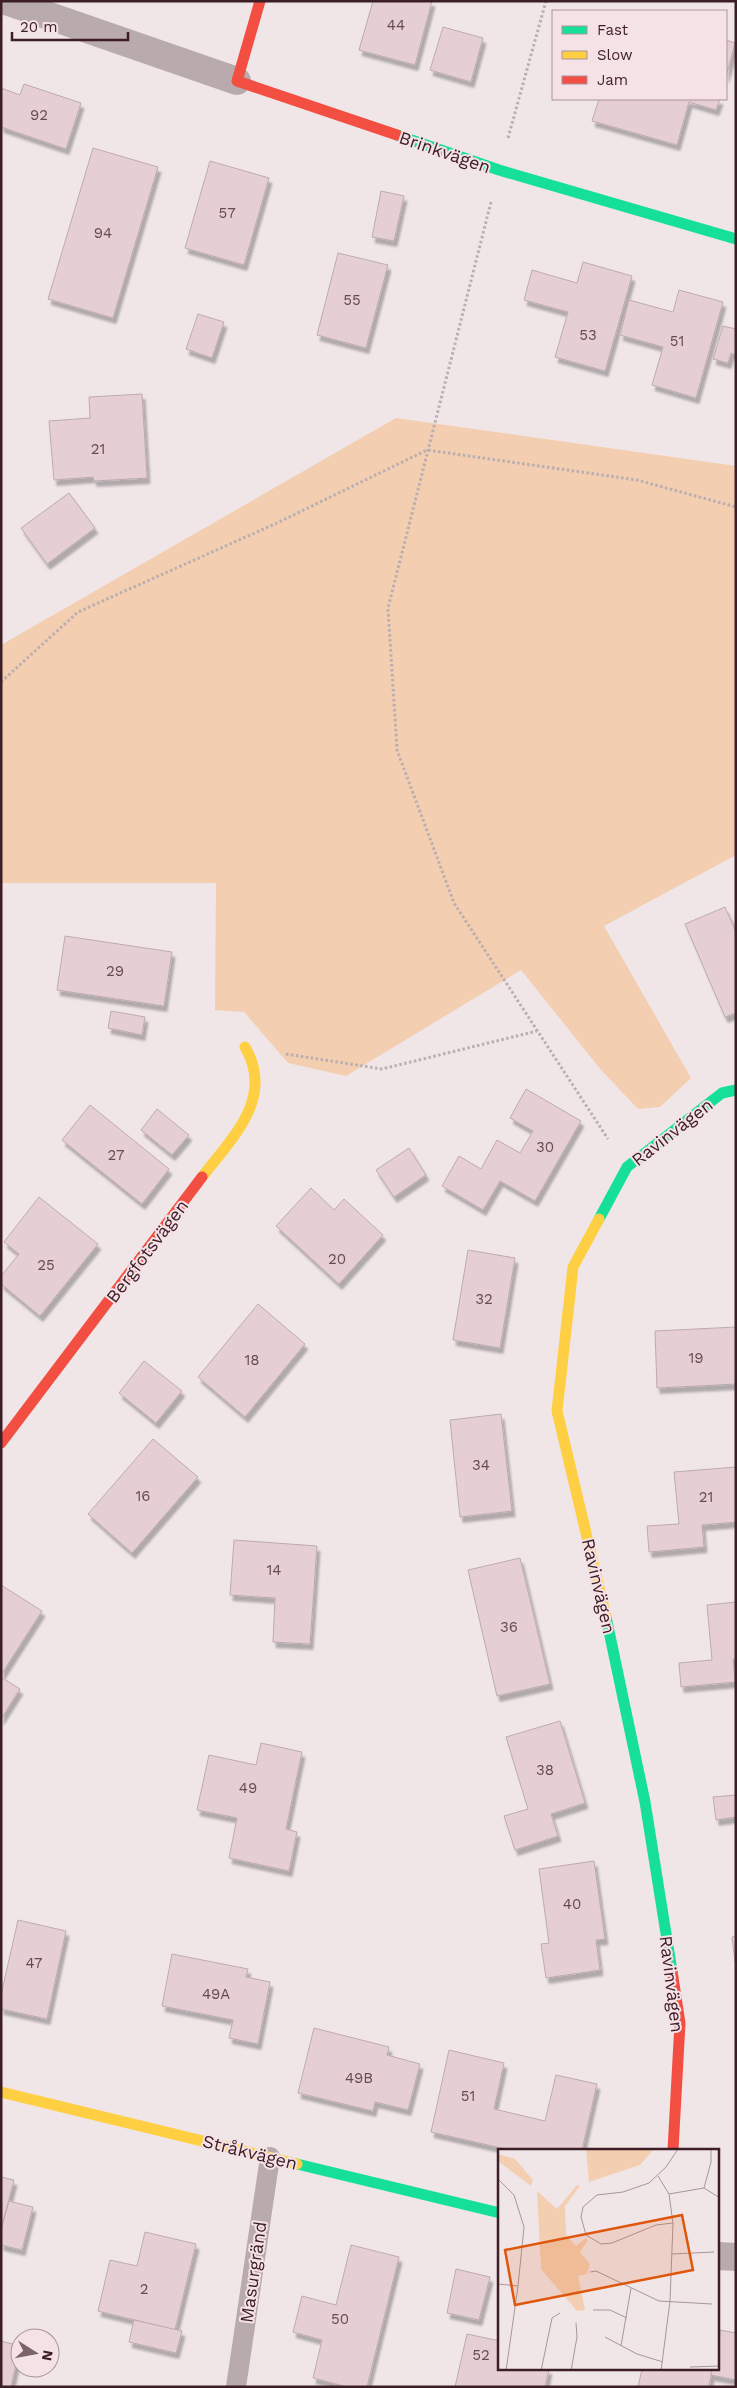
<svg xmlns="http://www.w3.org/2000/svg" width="737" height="2388" viewBox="0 0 737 2388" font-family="'Work Sans',sans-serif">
	<defs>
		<filter id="shadow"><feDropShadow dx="3" dy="5.5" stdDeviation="1" flood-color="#0004"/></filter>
	</defs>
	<rect width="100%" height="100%" fill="#f0e6e8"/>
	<polygon fill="#f3ceb0" points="396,418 736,466 736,855 604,926 691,1078 660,1107 638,1109 601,1070 521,970 346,1076 288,1063 244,1012 215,1010 216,883 1,883 1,645"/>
	<g fill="#e5cfd4" stroke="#bdaaaf" filter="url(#shadow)">
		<polygon points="373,1 432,1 415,65 359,50"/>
		<polygon points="443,27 483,38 471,82 430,70"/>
		<polygon points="726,40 735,43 726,77"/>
		<polygon points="24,84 81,103 66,149 1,127 1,88 20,95"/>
		<polygon points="599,99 720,99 716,110 689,102 677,145 592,121"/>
		<polygon points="93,148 158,167 113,318 48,299"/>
		<polygon points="210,161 269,178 244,265 185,248"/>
		<polygon points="381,191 404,196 394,241 372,237"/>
		<polygon points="338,253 388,265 366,348 317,335"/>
		<polygon points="583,262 632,276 605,371 555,357 568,312 524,300 532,270 577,283"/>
		<polygon points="679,290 723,302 696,398 652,385 663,347 620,335 629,300 673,312"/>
		<polygon points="198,314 224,322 212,358 186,349"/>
		<polygon points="723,326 736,329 736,355 731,353 728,363 713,359"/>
		<polygon points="142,394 147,478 94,481 93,477 54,480 49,421 90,418 89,397"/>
		<polygon points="69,493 95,528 47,564 21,528"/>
		<polygon points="725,907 736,932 736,1013 725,1017 685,924"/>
		<polygon points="65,936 172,952 164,1006 57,990"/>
		<polygon points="111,1011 145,1017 142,1035 108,1028"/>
		<polygon points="526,1089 581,1121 535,1201 500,1181 483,1210 442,1186 459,1156 481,1169 497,1140 520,1153 533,1131 510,1118"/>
		<polygon points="90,1105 169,1169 142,1204 62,1140"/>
		<polygon points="157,1109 189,1135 172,1155 141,1130"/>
		<polygon points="409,1148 426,1175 394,1197 376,1170"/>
		<polygon points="311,1188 334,1210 344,1199 383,1235 339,1284 276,1226"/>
		<polygon points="39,1197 98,1244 40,1316 1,1284 1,1276 19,1254 4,1242"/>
		<polygon points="468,1250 515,1258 500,1348 453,1340"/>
		<polygon points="258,1304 305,1344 245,1417 198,1377"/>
		<polygon points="736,1327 736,1384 657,1388 655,1331"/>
		<polygon points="144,1361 182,1391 156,1423 119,1393"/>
		<polygon points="501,1414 512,1511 460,1517 450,1420"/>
		<polygon points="153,1439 198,1477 132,1553 88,1514"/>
		<polygon points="736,1467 736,1522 702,1525 704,1547 649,1552 647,1526 679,1524 674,1472"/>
		<polygon points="234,1540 317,1546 310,1644 273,1642 275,1598 230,1595"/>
		<polygon points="520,1558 550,1684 497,1696 468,1570"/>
		<polygon points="1,1585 42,1611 1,1675"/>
		<polygon points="736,1602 736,1659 733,1659 735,1682 681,1687 679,1663 712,1660 707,1605"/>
		<polygon points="1,1677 20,1689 1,1719"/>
		<polygon points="560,1721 585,1803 551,1814 558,1836 515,1850 504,1816 528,1809 506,1737"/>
		<polygon points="261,1743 302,1752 286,1829 297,1832 289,1871 229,1858 237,1818 197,1810 209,1755 256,1765"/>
		<polygon points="736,1795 736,1817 716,1820 713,1797"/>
		<polygon points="594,1861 605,1939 596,1940 600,1970 546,1978 541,1944 549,1943 539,1869"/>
		<polygon points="18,1920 66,1931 47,2019 1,2009 1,1995"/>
		<polygon points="736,1936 736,1962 735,1962 732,1937"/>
		<polygon points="172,1954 248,1969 246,1977 270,1982 258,2044 229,2038 233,2020 162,2006"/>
		<polygon points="314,2028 389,2047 387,2055 420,2064 408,2110 375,2102 373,2111 298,2093"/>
		<polygon points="449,2050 504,2063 494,2109 545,2121 556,2075 597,2084 582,2150 510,2150 431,2132"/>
		<polygon points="1,2177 14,2180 1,2230"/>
		<polygon points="9,2201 33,2207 22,2250 1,2245 1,2230"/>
		<polygon points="145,2232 196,2244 175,2330 98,2311 110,2260 137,2266"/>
		<polygon points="351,2245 399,2257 367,2387 348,2387 313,2378 322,2340 293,2332 302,2296 336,2305"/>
		<polygon points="456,2269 490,2277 479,2320 447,2313"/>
		<polygon points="134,2320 182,2331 176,2353 129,2342"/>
		<polygon points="720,2330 736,2333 736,2380 711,2375 712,2369 718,2369"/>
		<polygon points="467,2334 500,2341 500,2369 549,2369 545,2387 455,2387"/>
		<polygon points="1,2341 20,2346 11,2387 1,2387"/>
		<polygon points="642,2369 712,2369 709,2387 638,2387"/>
	</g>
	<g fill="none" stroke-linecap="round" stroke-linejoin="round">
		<g stroke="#baaeb1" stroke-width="3" stroke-dasharray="2.5 2.5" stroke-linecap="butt">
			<polyline points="508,138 546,1"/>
			<polyline points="491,202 388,608 397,750 454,903 608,1139"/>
			<polyline points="1,682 78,612 277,523 427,450 637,480 736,507"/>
			<polyline points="286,1054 382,1069 537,1031"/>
		</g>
		<polyline stroke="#b8aaad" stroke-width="20" points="236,2387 270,2157"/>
		<g stroke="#b8aaad" stroke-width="28">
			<polyline points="6,1 237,81"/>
			<polyline points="718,2256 736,2257"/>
		</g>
		<g stroke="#16e098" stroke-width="11">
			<polyline points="397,135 499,170 736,239"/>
			<polyline points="599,1219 627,1167 722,1093 736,1090"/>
			<polyline points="606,1617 645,1802 672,1971"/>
			<polyline points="297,2164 500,2213"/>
		</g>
		<g stroke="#ffcf43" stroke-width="11">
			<path d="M202 1177C232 1138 275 1098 245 1047"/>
			<polyline points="599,1219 573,1267 557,1411 606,1617"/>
			<polyline points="1,2092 297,2164"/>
		</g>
		<g stroke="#f24e42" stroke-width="11">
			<polyline points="260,1 237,81 397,135"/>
			<polyline points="1,1443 202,1177"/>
			<polyline points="672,1971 680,2023 673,2150"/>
		</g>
	</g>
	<g text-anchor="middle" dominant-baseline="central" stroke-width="4" stroke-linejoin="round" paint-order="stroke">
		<g font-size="15" fill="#684a52">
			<text x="396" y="25">44</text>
			<text x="39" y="115">92</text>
			<text x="227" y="213">57</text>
			<text x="103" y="233">94</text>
			<text x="352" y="300">55</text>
			<text x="588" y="335">53</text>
			<text x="677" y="341">51</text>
			<text x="98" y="449">21</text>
			<text x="115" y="971">29</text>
			<text x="545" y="1147">30</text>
			<text x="116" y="1155">27</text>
			<text x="337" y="1259">20</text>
			<text x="46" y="1265">25</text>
			<text x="484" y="1299">32</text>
			<text x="696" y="1358">19</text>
			<text x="252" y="1360">18</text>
			<text x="481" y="1465">34</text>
			<text x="143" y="1496">16</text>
			<text x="706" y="1497">21</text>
			<text x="274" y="1570">14</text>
			<text x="509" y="1627">36</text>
			<text x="545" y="1770">38</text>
			<text x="248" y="1788">49</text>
			<text x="572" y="1904">40</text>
			<text x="34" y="1963">47</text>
			<text x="216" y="1994">49A</text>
			<text x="359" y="2078">49B</text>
			<text x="468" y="2096">51</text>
			<text x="144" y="2289">2</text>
			<text x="340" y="2319">50</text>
			<text x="481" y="2355">52</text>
		</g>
		<g font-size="18" fill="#3d1d26" stroke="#f4e2e6">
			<text transform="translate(445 152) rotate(19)">Brinkvägen</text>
			<text transform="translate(672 1132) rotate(-38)">Ravinvägen</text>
			<text transform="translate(147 1251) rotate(-53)">Bergfotsvägen</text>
			<text transform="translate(599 1586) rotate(77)">Ravinvägen</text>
			<text transform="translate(672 1984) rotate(83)">Ravinvägen</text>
			<text transform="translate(250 2152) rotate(14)">Stråkvägen</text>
			<text transform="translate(253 2272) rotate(-82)">Masurgränd</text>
		</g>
	</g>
	<g transform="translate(498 2149)">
		<rect width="221" height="221" fill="#f0e6e8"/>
		<path d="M88 0H156L142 16 91 33ZM0 5 17 10 35 31 33 37 0 12ZM79 36 82 37 67 57 68 86 78 97 88 89 90 91 82 103 92 115 89 125 80 127 87 161 79 162 43 120 39 42 59 60Z" fill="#f3ceb0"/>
		<path fill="none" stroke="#a8969a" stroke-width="1" d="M160 27 171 45 175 74 172 152 163 222M0 30 16 46 26 78 20 137 0 135M206 39 213 13V0M206 39 222 49M171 45 206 39M175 74 158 76 114 94 103 95 88 86 83 68 85 58 99 46 125 43 151 34 168 18 180 0M174 105 216 103M92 123 98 122 161 152 214 155M95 161H112L129 169M107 188 139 205 165 213M123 197 133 139M192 218 222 217M8 222 20 137M43 222 54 169 62 164M73 222 79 188 78 174"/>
		<path fill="#df560d" fill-opacity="0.15" stroke="#df560d" stroke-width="2.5" d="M184 66 195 121 17 156 7 101Z"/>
		<rect width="221" height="221" fill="none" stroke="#3d1d26" stroke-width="2.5"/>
	</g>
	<rect width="737" height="2388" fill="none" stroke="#3d1d26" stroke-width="5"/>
	<rect x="552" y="10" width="175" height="90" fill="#f4e2e6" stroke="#ab9399"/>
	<rect x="562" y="26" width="25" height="8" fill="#16e098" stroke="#ab9399"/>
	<text x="597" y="35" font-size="15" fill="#3d1d26">Fast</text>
	<rect x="562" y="51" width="25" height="8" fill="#ffcf43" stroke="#ab9399"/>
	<text x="597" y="60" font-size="15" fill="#3d1d26">Slow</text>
	<rect x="562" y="76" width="25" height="8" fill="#f24e42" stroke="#ab9399"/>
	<text x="597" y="85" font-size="15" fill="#3d1d26">Jam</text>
	<g transform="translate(35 2353) rotate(101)"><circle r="24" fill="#f4e2e6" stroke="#ab9399"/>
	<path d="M0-4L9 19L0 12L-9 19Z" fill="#7c636a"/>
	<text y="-8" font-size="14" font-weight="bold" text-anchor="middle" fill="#3d1d26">N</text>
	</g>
	<path d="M12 32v8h116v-8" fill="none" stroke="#3d1d26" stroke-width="2.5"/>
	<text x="20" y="32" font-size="15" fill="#3d1d26" stroke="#f4e2e6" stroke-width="4" paint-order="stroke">20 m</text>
</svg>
